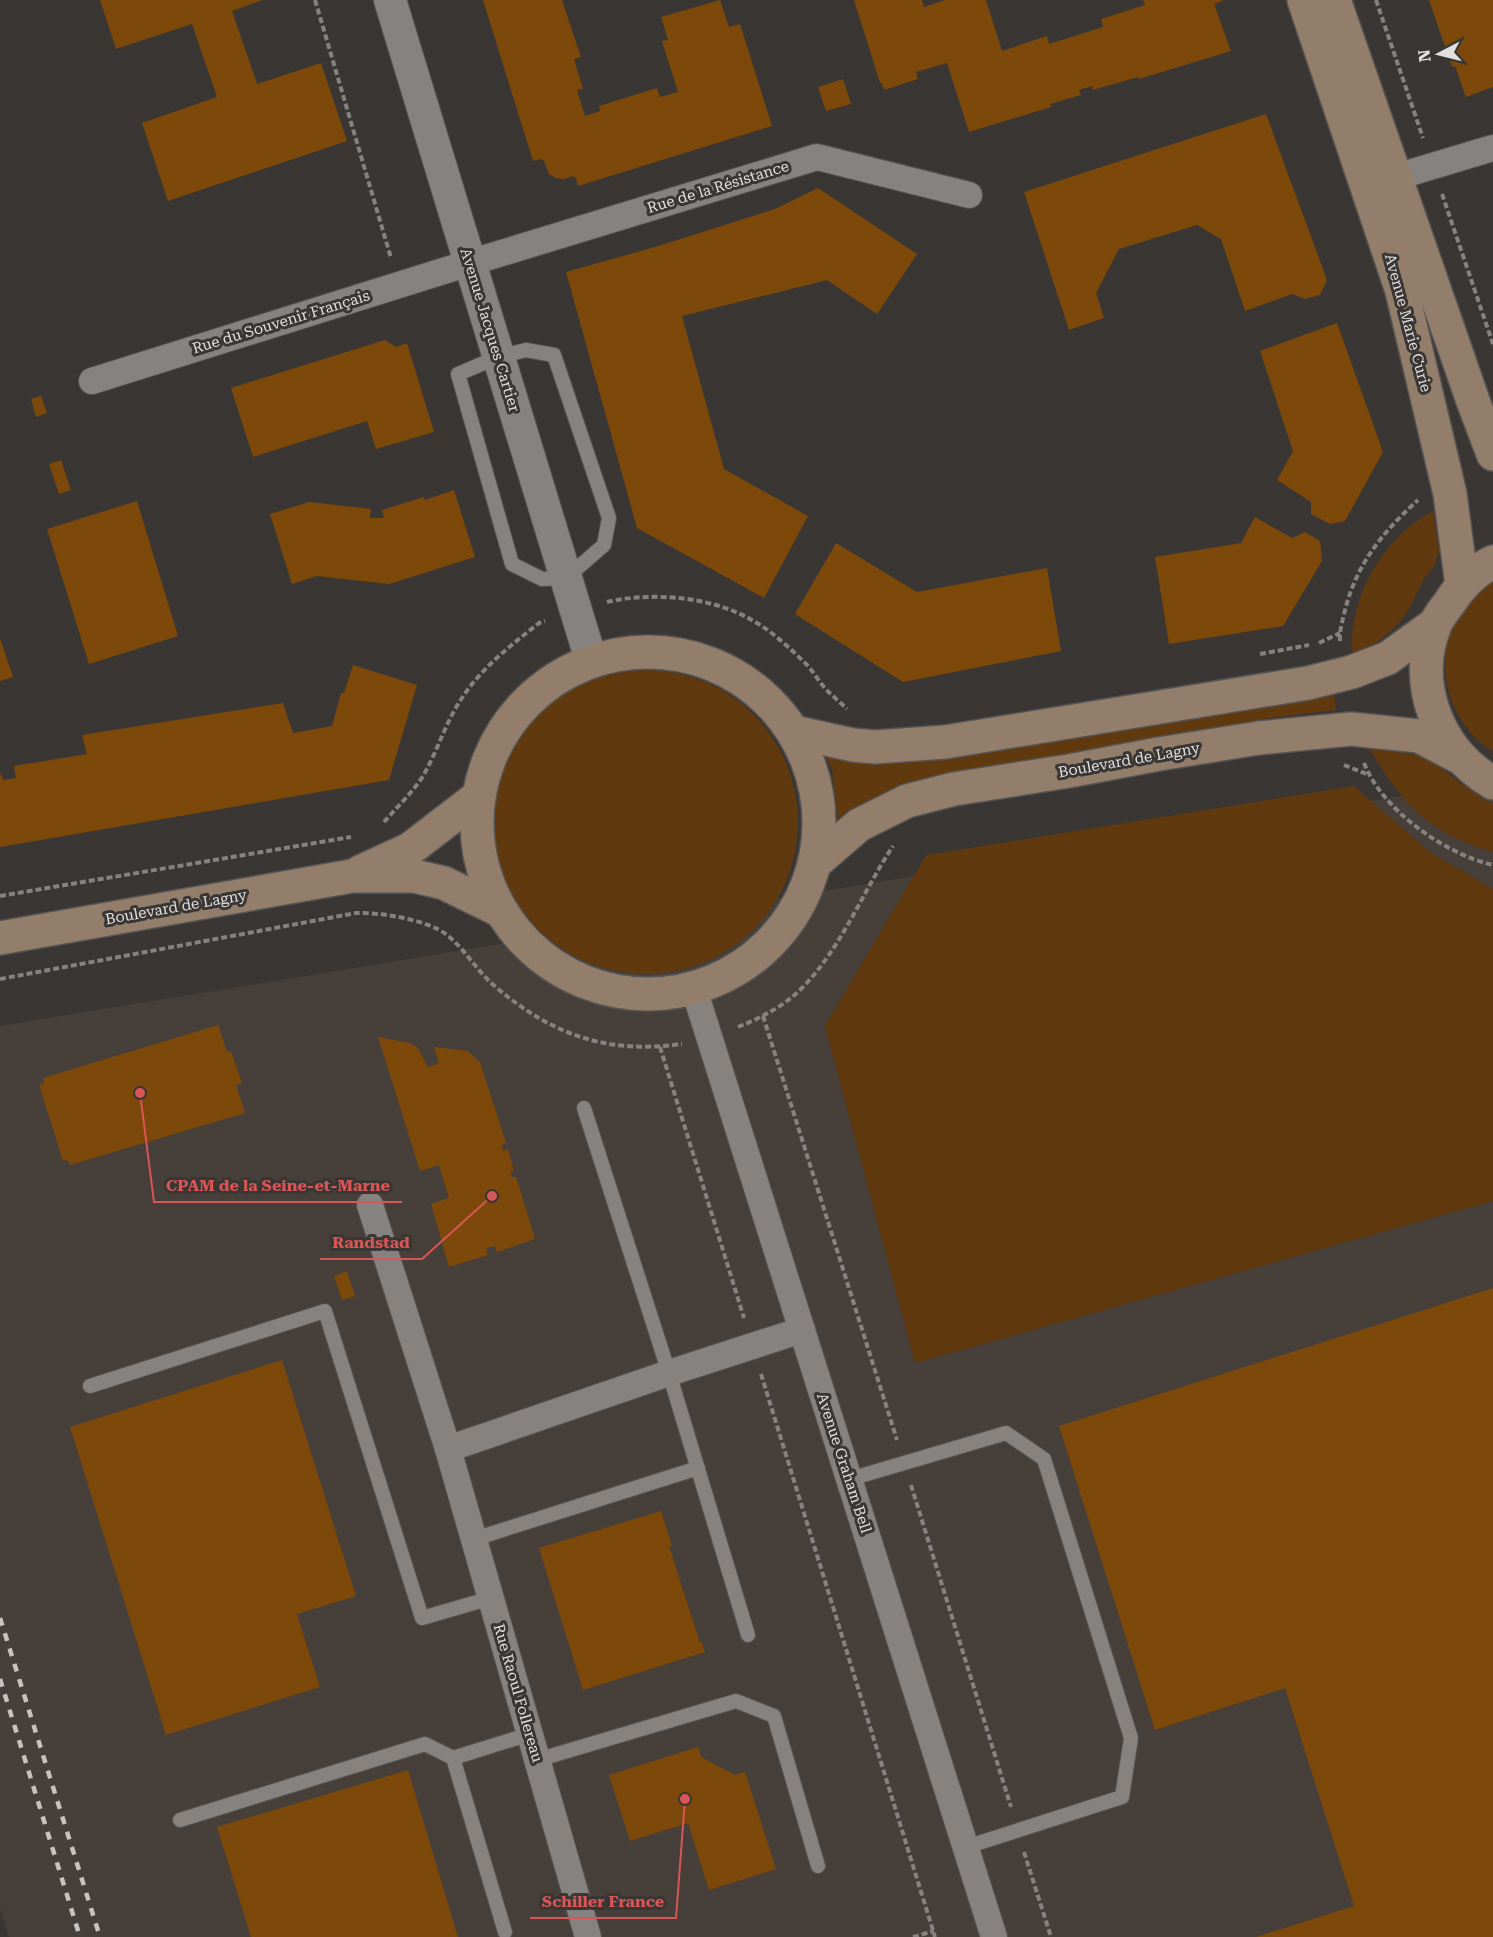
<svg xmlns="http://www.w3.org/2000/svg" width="1493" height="1937" viewBox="0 0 1493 1937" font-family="'Roboto Serif',serif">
	<rect width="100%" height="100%" fill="#393634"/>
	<polygon fill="#473f39" points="1493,781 1493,1937 9,1937 0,1908 0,1026"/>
	<g fill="#60390f">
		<path d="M1433 511 1439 550 1435 565 1424 579 1408 611 1398 624 1379 641 1352 654C1349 597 1383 537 1433 511Z"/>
		<path d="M1493 578V751C1448 724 1433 664 1456 618 1464 601 1479 589 1493 578Z"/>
		<circle cx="646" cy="822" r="152"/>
		<polygon points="1334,693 1336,710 1270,718 966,778 839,830 832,769 824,753 856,761 881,764 910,761"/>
		<path d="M1369 748 1417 755 1432 761 1451 776 1484 800 1493 803V852C1430 834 1401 803 1369 748Z"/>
		<polygon points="1354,786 1431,853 1493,889 1493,1201 915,1363 825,1026 926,855"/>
	</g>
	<g fill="#7d490b">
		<polygon points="100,0 262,0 232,11 257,84 321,63 347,141 168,201 142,123 217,97 192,24 116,49"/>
		<polygon points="483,0 562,0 581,57 574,59 583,89 577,90 585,116 600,111 599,106 657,88 660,97 678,92 662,41 668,40 661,17 720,0 729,27 740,24 772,126 578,186 576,178 572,176 565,179 556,178 549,174 544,161 540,159 533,161"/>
		<polygon points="854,0 922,0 924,7 945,0 986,0 1002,51 1047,36 1049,44 1103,27 1101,19 1145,5 1143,0 1224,0 1214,4 1231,51 1139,79 1138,77 1093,90 1092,86 1079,90 1081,95 1050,104 1051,107 969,132 947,63 916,72 918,79 884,90 882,83 880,83"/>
		<polygon points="1429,0 1493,0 1493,87 1466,97 1455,66 1452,67"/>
		<polygon points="843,79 851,104 826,111 818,87"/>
		<polygon points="1266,114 1327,280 1320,295 1305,299 1292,294 1245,311 1221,239 1197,225 1119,249 1096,293 1104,318 1069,330 1024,192"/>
		<polygon points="818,188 917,254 877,314 827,280 682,316 724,469 808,516 764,598 637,528 566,272 655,247 775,209"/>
		<polygon points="1337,323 1383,452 1345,521 1330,524 1311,514 1311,502 1277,480 1293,451 1260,351"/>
		<polygon points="385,340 396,347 407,343 434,432 376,449 367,421 253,457 231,388"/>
		<polygon points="41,396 47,413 36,417 31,399"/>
		<polygon points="61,460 71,490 59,494 49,464"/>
		<polygon points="454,490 475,557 389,584 317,576 292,584 270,514 309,502 371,509 370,518 384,518 382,510 424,497 425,500"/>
		<polygon points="137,501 178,636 89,664 47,529"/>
		<polygon points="1255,517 1292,538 1305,532 1320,541 1322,561 1283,626 1169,644 1155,557 1241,543"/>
		<polygon points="836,543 917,592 1047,568 1061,651 903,682 795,614"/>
		<polygon points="0,638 13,677 0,681"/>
		<polygon points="353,665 417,685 389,780 0,847 0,772 3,780 16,778 14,766 87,754 82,735 283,703 293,733 332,726 341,693 344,693"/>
		<polygon points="218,1025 227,1052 231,1051 242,1083 236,1085 245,1113 70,1165 68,1160 63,1161 39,1085 44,1083 43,1078"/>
		<polygon points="378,1037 410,1043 418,1048 428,1067 439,1063 434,1047 468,1051 480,1062 506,1143 502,1145 503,1151 508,1149 514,1171 510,1172 512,1177 516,1177 535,1239 497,1252 495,1246 486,1248 488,1255 449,1267 431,1204 449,1198 439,1165 420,1171"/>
		<polygon points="347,1271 355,1296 342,1300 334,1276"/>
		<polygon points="1493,1288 1493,1937 1256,1937 1354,1906 1285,1688 1155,1730 1059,1426"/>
		<polygon points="282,1360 356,1596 297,1614 320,1687 166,1735 70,1427"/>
		<polygon points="661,1511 672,1546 669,1546 700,1643 702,1642 705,1652 583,1690 539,1548"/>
		<polygon points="698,1747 701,1757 735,1775 745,1772 776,1869 709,1890 688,1823 630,1841 609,1775"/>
		<polygon points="408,1770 458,1937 251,1937 217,1827"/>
	</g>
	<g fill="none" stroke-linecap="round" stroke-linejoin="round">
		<defs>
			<g id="service">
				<polygon points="526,350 554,355 609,518 604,545 566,578 542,579 512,564 458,374 498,357"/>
				<polyline points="584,1108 669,1373 748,1635"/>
				<polyline points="90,1386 325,1311 422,1618 491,1598"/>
				<polyline points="850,1479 1006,1433 1044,1459 1131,1738 1122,1797 966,1847"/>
				<polyline points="474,1539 698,1468"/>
				<polyline points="453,1758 530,1734"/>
				<polyline points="537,1760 736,1701 774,1716 818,1866"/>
				<polyline points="180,1820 425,1744 453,1758 505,1932"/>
			</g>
			<g id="minor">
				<polyline points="1396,177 1493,148"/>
				<polyline points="92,381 469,263 817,157 969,195"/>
				<polyline points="694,989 994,1937"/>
				<polyline points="370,1205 448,1449 588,1937"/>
				<polyline points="448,1449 669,1373 802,1330"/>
			</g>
			<polyline id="tertiary" points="390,0 591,660"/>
			<g id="secondary">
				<polyline points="1304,0 1402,291 1450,494 1462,585"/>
				<polyline points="1334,0 1473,401 1493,454"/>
				<path d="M1493 562C1474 571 1461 585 1450 602 1445 609 1438 617 1435 625 1411 685 1439 752 1493 783"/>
				<circle cx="648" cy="823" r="171"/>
				<polyline points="794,732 853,745 875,747 945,742 1308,683 1352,672 1388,658 1435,624"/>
				<polyline points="815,863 859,825 907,801 954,789 1069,771 1159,754 1259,738 1351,729 1419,736 1459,757"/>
				<polyline points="360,872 410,849 479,796"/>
				<polyline points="0,938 352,876 414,876 444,883 499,910"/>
			</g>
		</defs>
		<use href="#service" stroke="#565453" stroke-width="16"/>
		<use href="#minor" stroke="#565453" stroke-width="28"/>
		<use href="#tertiary" stroke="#565453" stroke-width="34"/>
		<use href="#secondary" stroke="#565453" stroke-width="36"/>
		<g stroke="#858281" stroke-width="4" stroke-dasharray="6 3" stroke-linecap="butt">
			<polyline points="315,0 391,258"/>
			<polyline points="1376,0 1423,138"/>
			<polyline points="1442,194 1493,344"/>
			<path d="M607 602C651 592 709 596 750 619 769 629 788 646 804 662 812 669 817 679 824 687 831 695 840 702 847 709"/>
			<path d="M1340 641C1339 630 1343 620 1345 610 1357 563 1383 532 1418 500"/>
			<polyline points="1319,643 1340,633"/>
			<polyline points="1260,654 1309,645"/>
			<path d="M1364 763C1382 810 1445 854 1493 865"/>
			<polyline points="1344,765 1369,775"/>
			<path d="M384 822C397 807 412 793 423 776 437 752 445 724 460 701 480 669 510 646 539 623L545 621"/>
			<polyline points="0,896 351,837"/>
			<path d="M0 979 356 913C379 912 429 920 447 935 466 950 478 973 497 988 554 1036 608 1054 682 1044"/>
			<polyline points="763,1016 897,1440"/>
			<path d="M738 1027C760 1018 783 1007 801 989 841 949 862 893 893 846"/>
			<polyline points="660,1047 744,1318"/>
			<polyline points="761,1374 935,1937"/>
			<polyline points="911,1485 1011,1807"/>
			<polyline points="1024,1852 1051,1937"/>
			<polyline points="913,1937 934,1931"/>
		</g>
		<use href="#service" stroke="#858280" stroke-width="14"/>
		<use href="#minor" stroke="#858280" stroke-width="26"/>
		<use href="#tertiary" stroke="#858280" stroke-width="32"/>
		<use href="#secondary" stroke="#927e6a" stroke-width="33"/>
		<g stroke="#c6c4c3" stroke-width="4.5" stroke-dasharray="8 8" stroke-linecap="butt">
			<polyline points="0,1618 100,1937"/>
			<polyline points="0,1679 80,1937"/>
		</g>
	</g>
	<g text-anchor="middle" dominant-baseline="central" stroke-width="6" stroke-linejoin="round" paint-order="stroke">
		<g font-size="15" fill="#e2e0df" stroke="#393634">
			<text transform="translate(718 187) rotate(-17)">Rue de la Résistance</text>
			<text transform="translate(281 322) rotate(-17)">Rue du Souvenir Français</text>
			<text transform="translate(1408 323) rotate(75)">Avenue Marie Curie</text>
			<text transform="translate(490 330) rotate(73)">Avenue Jacques Cartier</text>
			<text transform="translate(1129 760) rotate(-10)">Boulevard de Lagny</text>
			<text transform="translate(176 907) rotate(-10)">Boulevard de Lagny</text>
			<text transform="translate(844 1463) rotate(72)">Avenue Graham Bell</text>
			<text transform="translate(518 1693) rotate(74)">Rue Raoul Follereau</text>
		</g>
	</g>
	<path fill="none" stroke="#d95656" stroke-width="2" d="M140 1093L154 1202H402M492 1196L422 1259H320M685 1799L676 1918H530"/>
	<g fill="#d95656" stroke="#393634" stroke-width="2">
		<circle cx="140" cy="1093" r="6"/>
		<circle cx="492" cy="1196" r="6"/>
		<circle cx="685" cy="1799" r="6"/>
	</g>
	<g font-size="16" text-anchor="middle" font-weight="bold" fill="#d95656" stroke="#393634" stroke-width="6" stroke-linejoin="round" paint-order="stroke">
		<text x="278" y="1191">CPAM de la Seine-et-Marne</text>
		<text x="371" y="1248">Randstad</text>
		<text x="603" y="1907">Schiller France</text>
	</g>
	<g transform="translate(1439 54) rotate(263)" stroke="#393634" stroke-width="4.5" paint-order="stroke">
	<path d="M0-4.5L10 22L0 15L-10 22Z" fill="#e2e0df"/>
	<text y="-9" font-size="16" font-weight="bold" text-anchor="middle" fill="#e2e0df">N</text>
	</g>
</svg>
